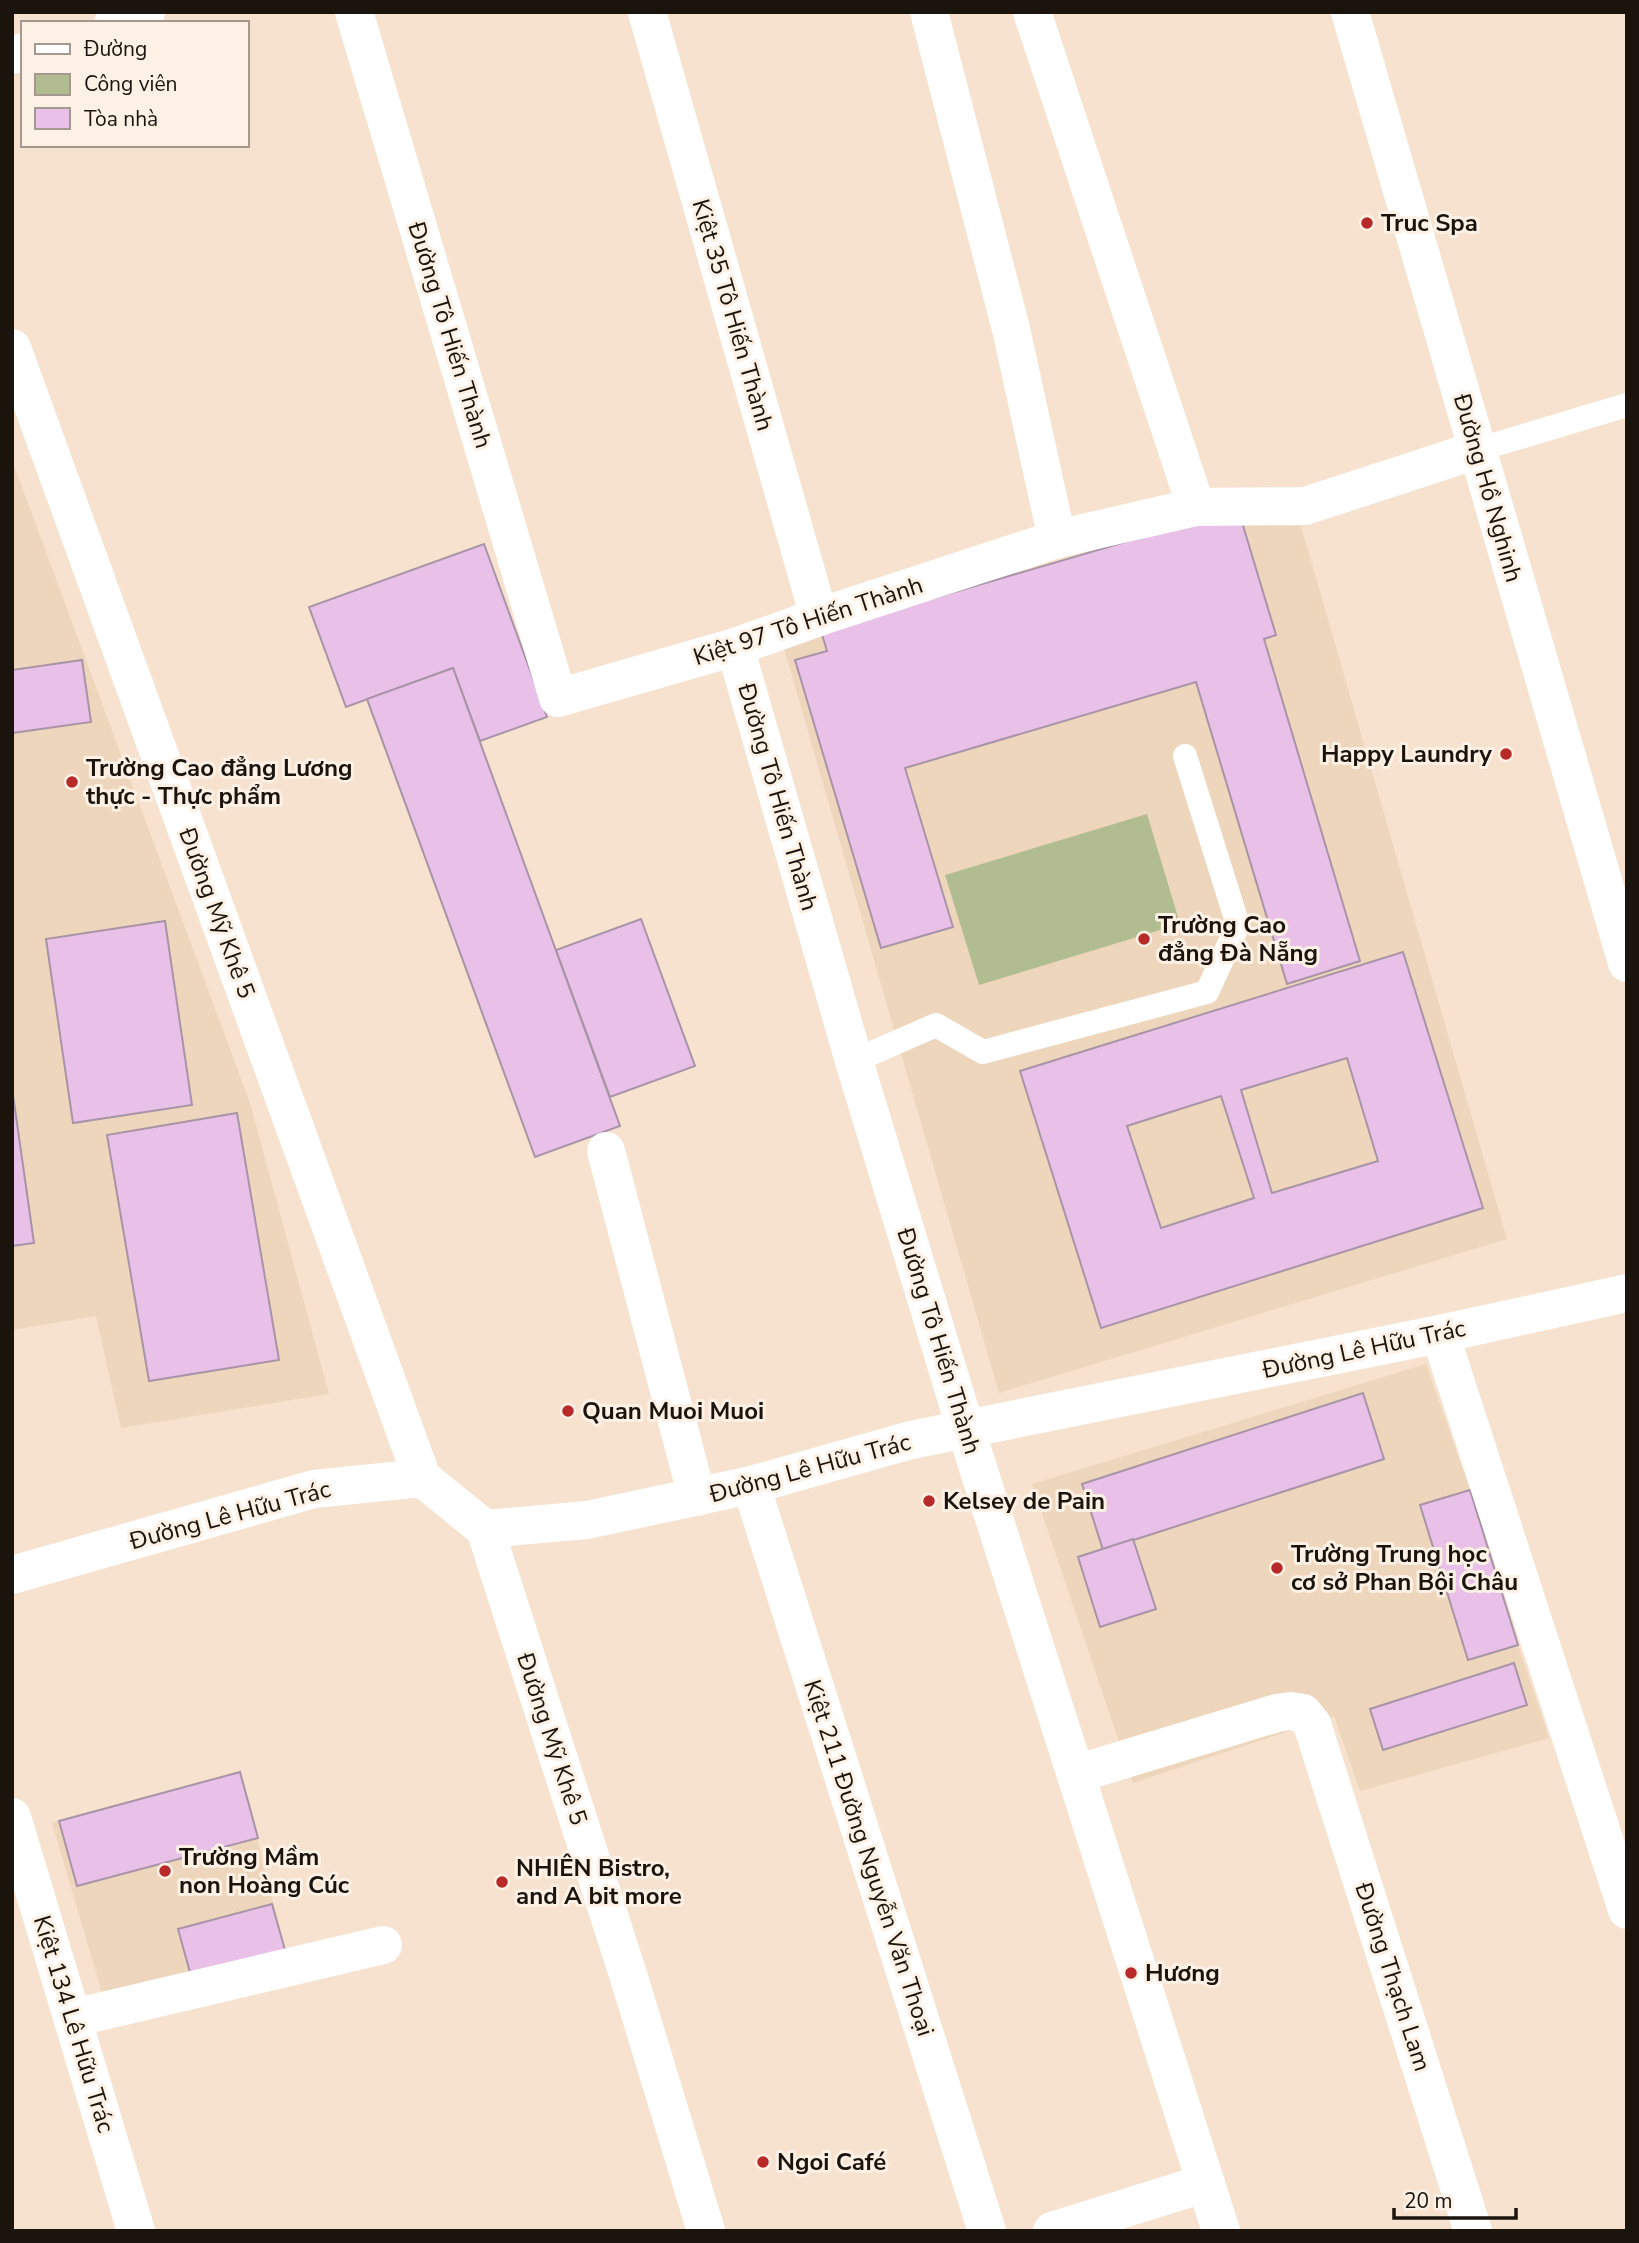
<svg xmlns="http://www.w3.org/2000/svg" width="1639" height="2243" viewBox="0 0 1639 2243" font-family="'Nunito Sans',sans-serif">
	<rect width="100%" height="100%" fill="#f6e2ce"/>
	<g fill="#eed6bc">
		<polygon points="12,460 250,1103 329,1394 121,1428 96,1316 12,1330"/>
		<polygon points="1208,523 1301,526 1507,1239 999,1393 781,638"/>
		<polygon points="1426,1364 1470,1490 1518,1645 1549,1738 1360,1791 1334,1716 1133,1783 1032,1484"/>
		<polygon points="240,1772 287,1957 105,2003 52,1823"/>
	</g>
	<polygon fill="#b1bc91" points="1147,814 1180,924 979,985 945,875"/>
	<g fill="#e9c0e7" stroke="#a894a7" stroke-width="2" fill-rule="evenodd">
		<polygon points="1238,509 1276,635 1264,639 1360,961 1287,984 1196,682 905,768 953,927 881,948 795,660 827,651 821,631"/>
		<polygon points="484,544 547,717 480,741 453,668 346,707 309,607"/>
		<polygon points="82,660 91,722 12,733 12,670"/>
		<polygon points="453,668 620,1126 535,1157 367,699"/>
		<polygon points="641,919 695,1066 610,1097 556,950"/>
		<polygon points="165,921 192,1105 73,1123 46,939"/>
		<path d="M1403 952 1483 1208 1101 1328 1020 1071ZM1347 1058 1378 1161 1272 1193 1241 1090ZM1221 1096 1254 1198 1161 1228 1127 1126Z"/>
		<polygon points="12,1088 34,1243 12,1246"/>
		<polygon points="237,1113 279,1360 149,1381 107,1135"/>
		<polygon points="1363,1393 1384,1459 1103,1550 1082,1484"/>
		<polygon points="1470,1490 1518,1645 1468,1660 1420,1505"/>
		<polygon points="1133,1539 1156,1609 1100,1627 1078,1557"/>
		<polygon points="1514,1663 1527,1705 1383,1750 1370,1709"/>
		<polygon points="240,1772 258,1838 77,1886 59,1821"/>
		<polygon points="272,1904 287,1957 193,1983 178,1929"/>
	</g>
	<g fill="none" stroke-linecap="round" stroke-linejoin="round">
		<g stroke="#fff" stroke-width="24">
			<polyline points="1477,450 1627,405"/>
			<polyline points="854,1061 936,1025 983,1052 1207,992 1238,925 1185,756"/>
		</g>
		<g stroke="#fff" stroke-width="38">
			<polyline points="354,12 558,698 735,647 819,617 1057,539 1196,507 1305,506 1477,450"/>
			<polyline points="647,12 819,617"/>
			<polyline points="929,12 1011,329 1057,539"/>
			<polyline points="1032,12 1196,507"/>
			<polyline points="1350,12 1627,963"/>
			<polyline points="113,23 146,12"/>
			<polyline points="12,55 23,52"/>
			<polyline points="12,348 422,1478"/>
			<polyline points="735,647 854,1061 966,1430 1221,2231"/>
			<polyline points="606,1151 697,1497"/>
			<polyline points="1440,1334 1627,1910"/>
			<polyline points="751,1485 987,2231"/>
			<polyline points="485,1529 631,1984 706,2231"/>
			<polyline points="12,1575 314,1489 422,1478 485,1529 587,1520 751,1485 911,1440 1440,1334 1627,1293"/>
			<polyline points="1076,1774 1277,1713 1290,1711 1303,1713 1312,1724 1473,2231"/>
			<polyline points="12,1817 136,2231"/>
			<polyline points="73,2018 383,1945"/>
			<polyline points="1052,2231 1206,2183"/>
		</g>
	</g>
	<g fill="#b82929" stroke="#fdf1e5" stroke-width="2.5">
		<circle cx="1367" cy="223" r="7"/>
		<circle cx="1506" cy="754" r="7"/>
		<circle cx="72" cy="782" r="7"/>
		<circle cx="1144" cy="939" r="7"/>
		<circle cx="568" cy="1411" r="7"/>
		<circle cx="929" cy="1501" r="7"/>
		<circle cx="1277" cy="1568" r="7"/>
		<circle cx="165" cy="1871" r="7"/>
		<circle cx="502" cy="1882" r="7"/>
		<circle cx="1131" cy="1973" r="7"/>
		<circle cx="763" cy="2162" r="7"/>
	</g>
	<g text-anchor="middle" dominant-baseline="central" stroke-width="6" stroke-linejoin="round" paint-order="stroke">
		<g font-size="24" font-weight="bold" fill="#1b140d" stroke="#fdf1e5" text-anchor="start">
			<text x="1381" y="223">Truc Spa</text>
			<text x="1492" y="754" text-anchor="end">Happy Laundry</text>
			<text x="86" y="768">Trường Cao đẳng Lương<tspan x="86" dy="28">thực - Thực phẩm</tspan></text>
			<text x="1158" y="925">Trường Cao<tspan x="1158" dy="28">đẳng Đà Nẵng</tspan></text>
			<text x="582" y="1411">Quan Muoi Muoi</text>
			<text x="943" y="1501">Kelsey de Pain</text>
			<text x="1291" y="1554">Trường Trung học<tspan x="1291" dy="28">cơ sở Phan Bội Châu</tspan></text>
			<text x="179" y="1857">Trường Mầm<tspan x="179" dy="28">non Hoàng Cúc</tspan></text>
			<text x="516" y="1868">NHIÊN Bistro,<tspan x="516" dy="28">and A bit more</tspan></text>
			<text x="1145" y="1973">Hương</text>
			<text x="777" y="2162">Ngoi Café</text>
		</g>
		<g font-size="24" fill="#1b140d" stroke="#fdf1e5">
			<text transform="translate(733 315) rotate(74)">Kiệt 35 Tô Hiến Thành</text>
			<text transform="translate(450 335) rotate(73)">Đường Tô Hiến Thành</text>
			<text transform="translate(1488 488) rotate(74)">Đường Hồ Nghinh</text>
			<text transform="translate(808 621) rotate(-18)">Kiệt 97 Tô Hiến Thành</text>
			<text transform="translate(778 797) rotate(74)">Đường Tô Hiến Thành</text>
			<text transform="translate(217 913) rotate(70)">Đường Mỹ Khê 5</text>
			<text transform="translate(939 1341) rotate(73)">Đường Tô Hiến Thành</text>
			<text transform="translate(1364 1349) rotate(-12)">Đường Lê Hữu Trác</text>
			<text transform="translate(810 1468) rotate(-15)">Đường Lê Hữu Trác</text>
			<text transform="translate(230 1515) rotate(-15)">Đường Lê Hữu Trác</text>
			<text transform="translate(552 1739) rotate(72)">Đường Mỹ Khê 5</text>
			<text transform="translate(869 1858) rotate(72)">Kiệt 211 Đường Nguyễn Văn Thoại</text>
			<text transform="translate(1393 1977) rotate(72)">Đường Thạch Lam</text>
			<text transform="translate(74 2024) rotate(73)">Kiệt 134 Lê Hữu Trác</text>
		</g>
	</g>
	<rect width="1639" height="2243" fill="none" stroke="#1b140d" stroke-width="28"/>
	<rect x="21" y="21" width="228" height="126" fill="#fdf1e5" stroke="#a3998f" stroke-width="2"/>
	<rect x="35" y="44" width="35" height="10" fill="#ffffff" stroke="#a3998f" stroke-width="2"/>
	<text x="84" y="56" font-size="21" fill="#1b140d">Đường</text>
	<rect x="35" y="74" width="35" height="21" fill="#b1bc91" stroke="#a3998f" stroke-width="2"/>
	<text x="84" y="91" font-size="21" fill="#1b140d">Công viên</text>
	<rect x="35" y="108" width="35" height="21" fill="#e9c0e7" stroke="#a3998f" stroke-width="2"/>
	<text x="84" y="126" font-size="21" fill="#1b140d">Tòa nhà</text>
	<path d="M1394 2208v10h122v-10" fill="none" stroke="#1b140d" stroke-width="3.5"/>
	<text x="1404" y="2208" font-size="21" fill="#1b140d" stroke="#fdf1e5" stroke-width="5" paint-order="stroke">20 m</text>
</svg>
